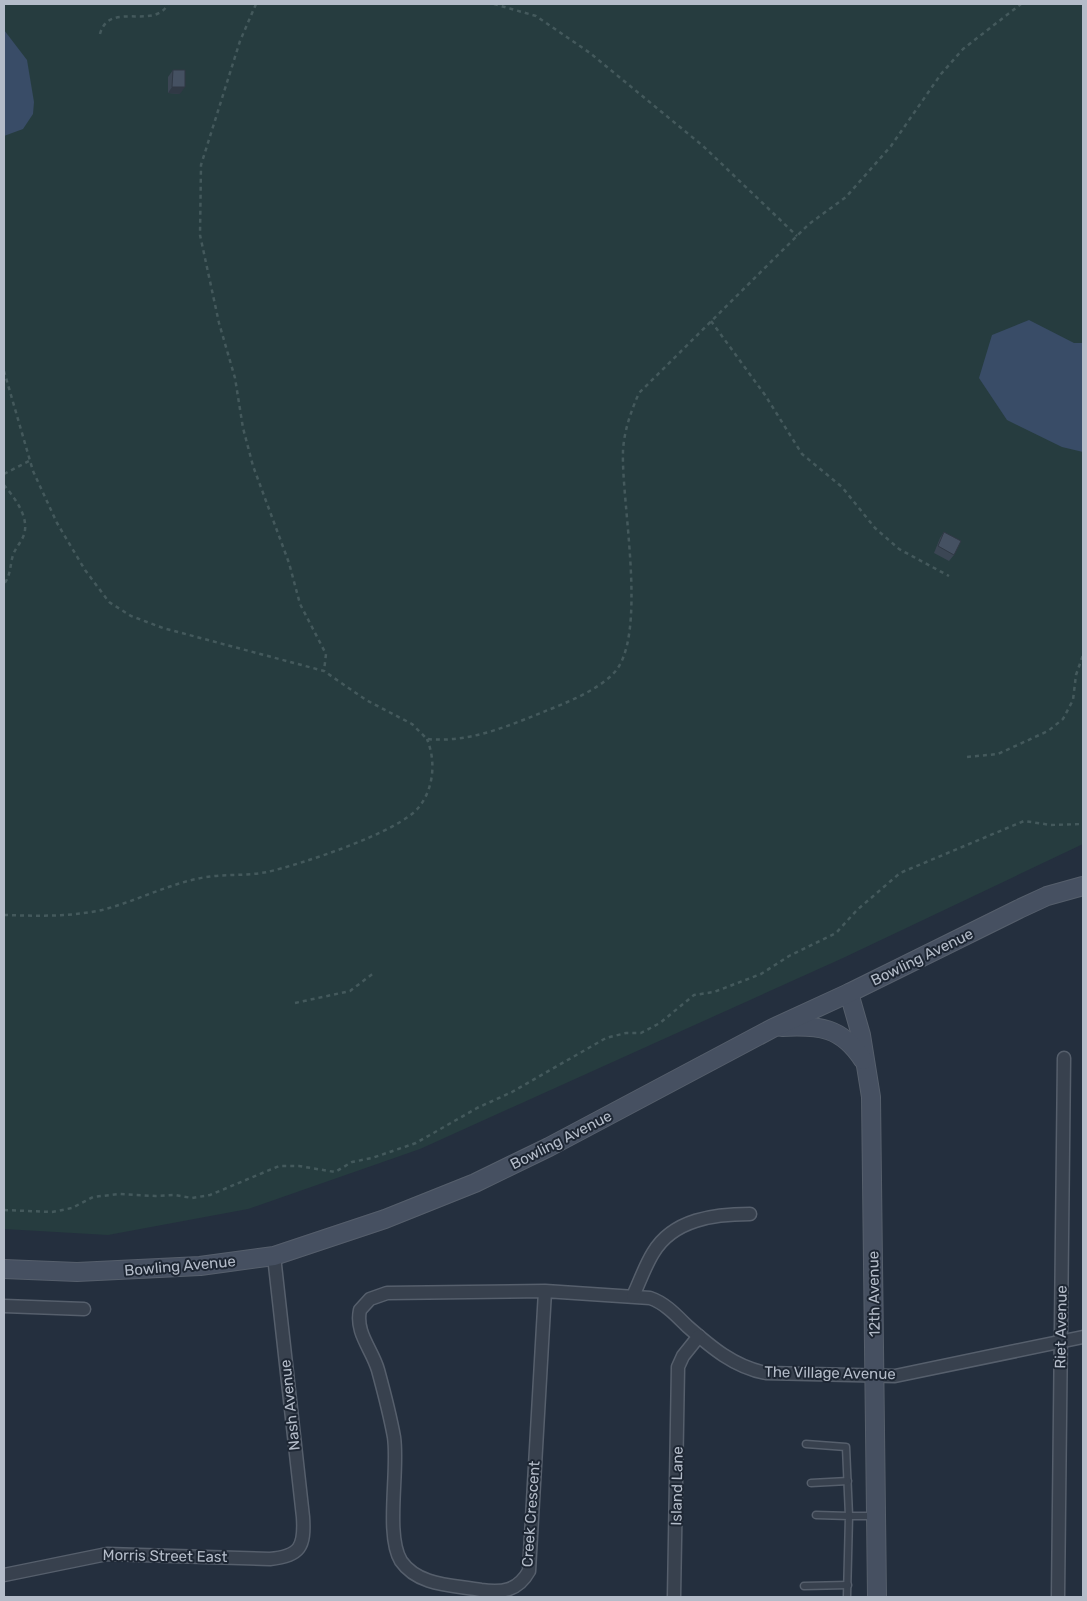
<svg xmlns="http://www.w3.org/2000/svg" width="1087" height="1601" viewBox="0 0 1087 1601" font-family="Rubik,sans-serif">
	<rect width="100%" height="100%" fill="#242f3e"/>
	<polygon fill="#263c3f" points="4,4 1083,4 1083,844 843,958 420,1149 248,1209 108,1235 4,1229"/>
	<g fill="#394c67">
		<polygon points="4,30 27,60 34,102 33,114 23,129 4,136"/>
		<polygon points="1029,320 1074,343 1083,343 1083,452 1062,447 1007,420 979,378 992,335"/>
	</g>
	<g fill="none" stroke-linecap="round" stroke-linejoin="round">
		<defs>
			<g id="service">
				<polyline points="806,1444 846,1447 849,1516 875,1516"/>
				<polyline points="811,1483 848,1481"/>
				<polyline points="816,1515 849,1516 847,1597"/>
				<polyline points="804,1586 848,1585"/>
			</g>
			<g id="minor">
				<path d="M545 1291 529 1571C518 1591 502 1593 481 1590 453 1585 418 1586 401 1561 385 1535 399 1470 394 1437 390 1415 384 1392 378 1370 372 1349 355 1333 360 1310L370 1299 387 1293 545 1291 650 1298C665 1303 676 1315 687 1326 711 1347 734 1367 766 1373L895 1376 1083 1337"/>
				<path d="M633 1296C640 1281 645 1266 653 1253 673 1219 715 1214 750 1214"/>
				<polyline points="4,1306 84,1309"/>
				<path d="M4 1575 107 1554 270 1559C300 1556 305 1547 303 1517L274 1256"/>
				<polyline points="674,1597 678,1367 683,1356 699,1336"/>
				<polyline points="1058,1597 1064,1058"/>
			</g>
			<g id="secondary">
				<polyline points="849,993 861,1035 871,1097 877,1597"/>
				<path d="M782 1027C819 1025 842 1027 863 1060"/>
				<polyline points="4,1269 77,1272 200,1266 274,1256 385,1219 475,1183 549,1147 773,1028 849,993 1019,909 1047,896 1083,886"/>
			</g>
		</defs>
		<use href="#service" stroke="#565f6c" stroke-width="9"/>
		<use href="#minor" stroke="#565f6c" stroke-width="15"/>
		<use href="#secondary" stroke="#565f6c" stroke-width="20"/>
		<g stroke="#44595c" stroke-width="2.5" stroke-dasharray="4 4" stroke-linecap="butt">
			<polyline points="256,4 240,41 201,165 200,235 219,323 235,378 243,428 253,466 289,563 300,604 326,654 324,671"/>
			<polyline points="494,4 536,16 590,53 703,146 797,236"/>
			<path d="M100 34C109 0 154 31 168 4"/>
			<polyline points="711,321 765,395 802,454 842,487 875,528 899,549 949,576"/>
			<path d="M4 371 33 471 57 523 85 570 109 602 131 616 163 628 324 671 366 700 412 724 427 739C468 743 506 727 543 712 566 703 596 691 613 674 649 638 621 503 623 451 624 431 631 411 639 393L809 224 846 197 891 146 941 74 963 49 1021 4"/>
			<polyline points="4,474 29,461"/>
			<path d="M4 485C14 497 27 514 25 530 24 540 16 546 13 555 10 565 11 575 4 584"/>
			<polyline points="967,757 998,754 1048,731 1063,719 1073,700 1076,675 1083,655"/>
			<path d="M4 915C37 916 69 917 102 910 137 901 170 883 206 877 226 874 247 876 267 872 299 865 400 832 419 807 434 788 436 761 427 739"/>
			<polyline points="295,1003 350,991 375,972"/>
			<polyline points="4,1210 52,1212 72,1208 93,1197 119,1194 155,1196 175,1195 192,1198 210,1195 279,1166 299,1166 335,1172 352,1162 372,1158 416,1143 477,1108 512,1092 606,1038 626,1033 641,1033 660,1023 694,995 714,992 761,974 789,956 836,933 857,910 900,873 1024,821 1051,825 1083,824"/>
		</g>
		<use href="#service" stroke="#38414e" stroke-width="6"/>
		<use href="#minor" stroke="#38414e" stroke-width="12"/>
		<use href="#secondary" stroke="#465061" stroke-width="18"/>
	</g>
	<g fill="#3b4654">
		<polygon points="173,70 180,94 168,93 168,77"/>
		<polygon points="944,532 954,555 949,561 934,553 940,538"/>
	</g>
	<polygon fill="#303945" points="172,87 185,87 180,94 168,93"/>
	<g fill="#455162" stroke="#303945">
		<polygon points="173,70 185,70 185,87 172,87"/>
		<polygon points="944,532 961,541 954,555 938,546"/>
	</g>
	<g text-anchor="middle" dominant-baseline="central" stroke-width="4" stroke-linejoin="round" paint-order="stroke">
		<g font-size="15" fill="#b4bcc9" stroke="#1d2633">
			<text transform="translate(922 957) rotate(-26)">Bowling Avenue</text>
			<text transform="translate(561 1140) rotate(-27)">Bowling Avenue</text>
			<text transform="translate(180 1266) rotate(-5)">Bowling Avenue</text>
			<text transform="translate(874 1294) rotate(-91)">12th Avenue</text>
			<text transform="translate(1061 1327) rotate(-89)">Riet Avenue</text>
			<text transform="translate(830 1373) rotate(1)">The Village Avenue</text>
			<text transform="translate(290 1405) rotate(-96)">Nash Avenue</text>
			<text transform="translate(677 1486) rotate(-89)">Island Lane</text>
			<text transform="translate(531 1514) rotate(-86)">Creek Crescent</text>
			<text transform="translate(165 1556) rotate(1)">Morris Street East</text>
		</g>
	</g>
	<rect width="1087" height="1601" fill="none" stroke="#b4bcc9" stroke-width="10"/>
</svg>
